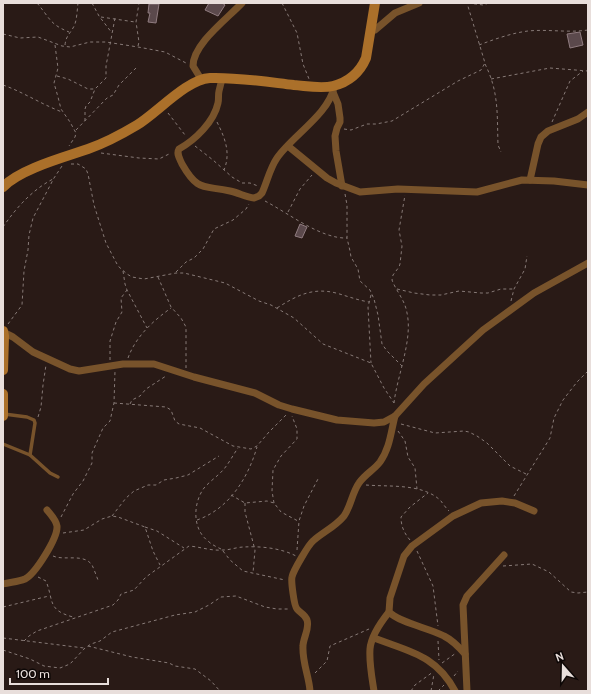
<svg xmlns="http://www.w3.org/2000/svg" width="591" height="694" viewBox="0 0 591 694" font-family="Cabin,sans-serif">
	<rect width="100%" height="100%" fill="#291a16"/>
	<g fill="#5b494c" stroke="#907c80">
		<polygon points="209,3 222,3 225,5 218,16 205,10"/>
		<polygon points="149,4 159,4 156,23 148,22 150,13 148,13"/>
		<polygon points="580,32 583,45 570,48 567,34"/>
		<polygon points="300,224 307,227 302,238 295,236"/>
	</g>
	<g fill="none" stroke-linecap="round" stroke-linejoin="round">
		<g stroke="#877a77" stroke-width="1" stroke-dasharray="3 3" stroke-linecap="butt">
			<path d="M37 3C50 18 49 24 69 32"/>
			<polyline points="92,3 99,16 112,33"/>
			<polyline points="282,3 297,33 303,64 309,79"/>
			<polyline points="468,3 483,5 489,3"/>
			<polyline points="101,17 135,22"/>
			<polyline points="3,34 20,38 38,37 62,46 70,47 90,42 106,42 138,47 165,52 186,63"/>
			<polyline points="55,45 58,68 54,83 58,97 61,109 70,122 76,133 75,137 69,146"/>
			<path d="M65 45C66 36 69 35 73 28 77 22 77 11 78 3"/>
			<path d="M479 45C495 39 512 33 528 31 548 29 568 33 588 30"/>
			<polyline points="138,46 139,42 136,22 139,3"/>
			<path d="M485 64C499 92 497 114 498 145L501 152"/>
			<polyline points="57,76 68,79 88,89 94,89"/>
			<polyline points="491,79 550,68 588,71"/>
			<path d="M3 85C23 92 41 104 62 112"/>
			<polyline points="168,113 185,135"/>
			<polyline points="85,121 85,109 86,106 90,102 95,89 106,78 106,66 115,18"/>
			<path d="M217 122C225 138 231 153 224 170"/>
			<polyline points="552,122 570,81 583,71"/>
			<polyline points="344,129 351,130 367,124 376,124 392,121 458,81 481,70 485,63 467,3"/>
			<polyline points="76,130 107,98 113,95 119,85 138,66"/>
			<polyline points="195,146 213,160 232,177 242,183 250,183 258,186"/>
			<polyline points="101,153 139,158 159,159 171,153"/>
			<polyline points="71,164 78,164 86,169 88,174 94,205 106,243 118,266 127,274 132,277 144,279 176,273 184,273 225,283 259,301 271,305 294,318 323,344 371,363 384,388 394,403"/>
			<polyline points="345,194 347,205 347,238 350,251 351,257 358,269 360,281 370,290 374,299 378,315 382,344 387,351 402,366"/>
			<path d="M265 201C288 213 321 239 347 238"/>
			<polyline points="288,212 300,189 312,175"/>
			<path d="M3 227C16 208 32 190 53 179"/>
			<polyline points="123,271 125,284 127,290 147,328"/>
			<polyline points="176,272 186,262 194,258 203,249 214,229 233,220 246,209 249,204"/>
			<polyline points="158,277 171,307 181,318 186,327 186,368"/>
			<polyline points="397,289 414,293 430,295 441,295 459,291 481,293 488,293 501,289 514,289"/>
			<polyline points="371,295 368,307 371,363"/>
			<polyline points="511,301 514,289 525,269 527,256"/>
			<path d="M277 308C296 296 312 287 336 293 347 296 357 300 369 302"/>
			<polyline points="8,324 22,305 24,271 28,250 29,235 33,218 54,178 62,166"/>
			<path d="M128 358C136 336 153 321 171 308"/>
			<polyline points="110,360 110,341 116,322 122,312 121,298 127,290"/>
			<polyline points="114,403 166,407 171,410 175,421 179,424 200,428 233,446 251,449 257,446 269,432 286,415"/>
			<path d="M394 403C397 376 413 340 407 313 405 300 396 291 392 280L393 275 399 267 400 264 402 246 399 230 405 195"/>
			<polyline points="130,404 132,400 140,396 146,389 166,376"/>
			<polyline points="38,417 41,407 43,385 46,365"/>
			<polyline points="401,424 435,433 464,431 469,432 477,436 487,443 510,466 526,474"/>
			<polyline points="398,431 405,441 408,457 415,468 417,489"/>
			<path d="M366 485C389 487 423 483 441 501 443 504 446 508 449 511"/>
			<polyline points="231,495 245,503 267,501 274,503 281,512 298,521"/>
			<polyline points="514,496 550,438 554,418 563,400 577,382 588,371"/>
			<polyline points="245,503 245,512 255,550 253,573"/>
			<polyline points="274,503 272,491 273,470 281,456 297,439 297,429 292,416"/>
			<polyline points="112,516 126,498 134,491 148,485 156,485 164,480 176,478 188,475 219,456"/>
			<polyline points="61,517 73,494 83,481 92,463 92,453 103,428 110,421 114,403 115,371"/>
			<path d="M197 520C229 509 248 478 257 447"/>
			<polyline points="145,527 157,531 184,548"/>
			<polyline points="63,533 84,530 102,519 112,516 118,517 145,527 153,551 160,565"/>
			<path d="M410 540C404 533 401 526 401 517L410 507 428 493"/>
			<path d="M221 549C217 547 212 545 208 541 192 529 193 503 204 488 210 481 218 476 224 469 229 463 233 455 238 448"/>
			<polyline points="297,550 299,521 304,506 319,477"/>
			<polyline points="223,551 230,560 243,571 285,580"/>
			<polyline points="417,551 433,586 438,626"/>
			<path d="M53 556C64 561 84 553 92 565 94 569 96 575 98 580"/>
			<polyline points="503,566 532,564 549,572 571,592 578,593 588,592"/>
			<path d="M38 577 46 581C54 601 47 610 73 617"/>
			<polyline points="3,607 49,596"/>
			<polyline points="3,638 84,648"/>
			<path d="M24 641 29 636 37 631 113 605 118 600 121 594 134 590 146 577 189 546C201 547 211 551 223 550 230 550 237 547 244 547 260 546 281 548 296 556"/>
			<polyline points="438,641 439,660"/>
			<polyline points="88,646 132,657 169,663 175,666 195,669 211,681 220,691"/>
			<polyline points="3,650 30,659 44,666 60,668 70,664 85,648 91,644 100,641 112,632 175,615 195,612 209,605 221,597 236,596 265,607 277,609 290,609"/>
			<polyline points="442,663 456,653"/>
			<polyline points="315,673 327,661 330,646 369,629"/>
			<polyline points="454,676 458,671"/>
			<polyline points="411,691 415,685 433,672"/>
			<polyline points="431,691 434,674"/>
			<polyline points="438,691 444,685"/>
		</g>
		<g stroke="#78532b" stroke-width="3.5">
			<polyline points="4,414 27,417 34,420 35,423 30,455"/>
			<polyline points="3,444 30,455 50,473 58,477"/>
		</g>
		<g stroke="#78532b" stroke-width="7">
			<polyline points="371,31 375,30 395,13 419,3"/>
			<path d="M201 79 193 66C193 44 227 19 242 3"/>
			<path d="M222 79C221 83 220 87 219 91 218 95 219 99 218 103 214 122 195 140 179 149 176 154 180 159 182 164 198 192 203 185 230 191 239 193 246 197 254 198L259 196 262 193C267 182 270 168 277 158 292 136 329 114 334 87L338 85"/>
			<polyline points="333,92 338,104 340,118 340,122 337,128 335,136 336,151 342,186"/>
			<polyline points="288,146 327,178 336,183 360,192 398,189 477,192 522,180 554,181 588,185"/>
			<polyline points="530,180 538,144 541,137 548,131 578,119 588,112"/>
			<polyline points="3,332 13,337 33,352 70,369 79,371 123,364 154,364 194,377 255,393 279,405 292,409 337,420 374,423 384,422 395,416 424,384 483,330 534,293 588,263"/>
			<path d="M3 584C10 582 18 582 25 579 35 574 58 538 57 526 56 520 51 515 47 510"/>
			<path d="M374 638C410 652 436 655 455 691"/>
			<path d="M465 654C459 647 452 640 444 636 429 628 400 623 389 612L390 598 404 556 412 546 453 516 481 503 502 501 515 503 534 511"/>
			<path d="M310 691C309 676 302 662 303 646 303 638 310 628 307 620 305 614 300 613 297 609 294 606 291 581 292 577 293 571 309 544 313 541 323 532 335 527 344 516 351 506 352 493 359 483 365 474 374 470 380 462 390 448 391 431 395 416"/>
			<path d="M374 691C372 678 369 663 370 649 371 636 381 622 389 612"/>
			<polyline points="467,691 463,605 467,596 504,555"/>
		</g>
		<g stroke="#ab702a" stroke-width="10">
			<path d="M3 187C20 169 65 157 88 149 105 143 122 134 137 125 157 113 187 79 210 78 236 77 268 82 294 85 307 86 321 89 333 86 349 82 360 72 366 58L375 3"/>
			<polyline points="3,331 4,336 3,370"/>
			<polyline points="3,394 3,416"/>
		</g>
	</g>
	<rect width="591" height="694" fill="none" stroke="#e8dedb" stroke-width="8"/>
	<g transform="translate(563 666) rotate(340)" stroke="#0d0706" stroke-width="3" paint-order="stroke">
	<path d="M0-3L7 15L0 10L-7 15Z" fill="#e8dedb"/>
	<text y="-6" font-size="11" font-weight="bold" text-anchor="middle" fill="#e8dedb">N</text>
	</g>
	<path d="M10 678v6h98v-6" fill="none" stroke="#e8dedb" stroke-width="2"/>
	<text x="16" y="678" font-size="12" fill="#e8dedb" stroke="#0d0706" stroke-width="3" paint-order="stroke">100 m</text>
</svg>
